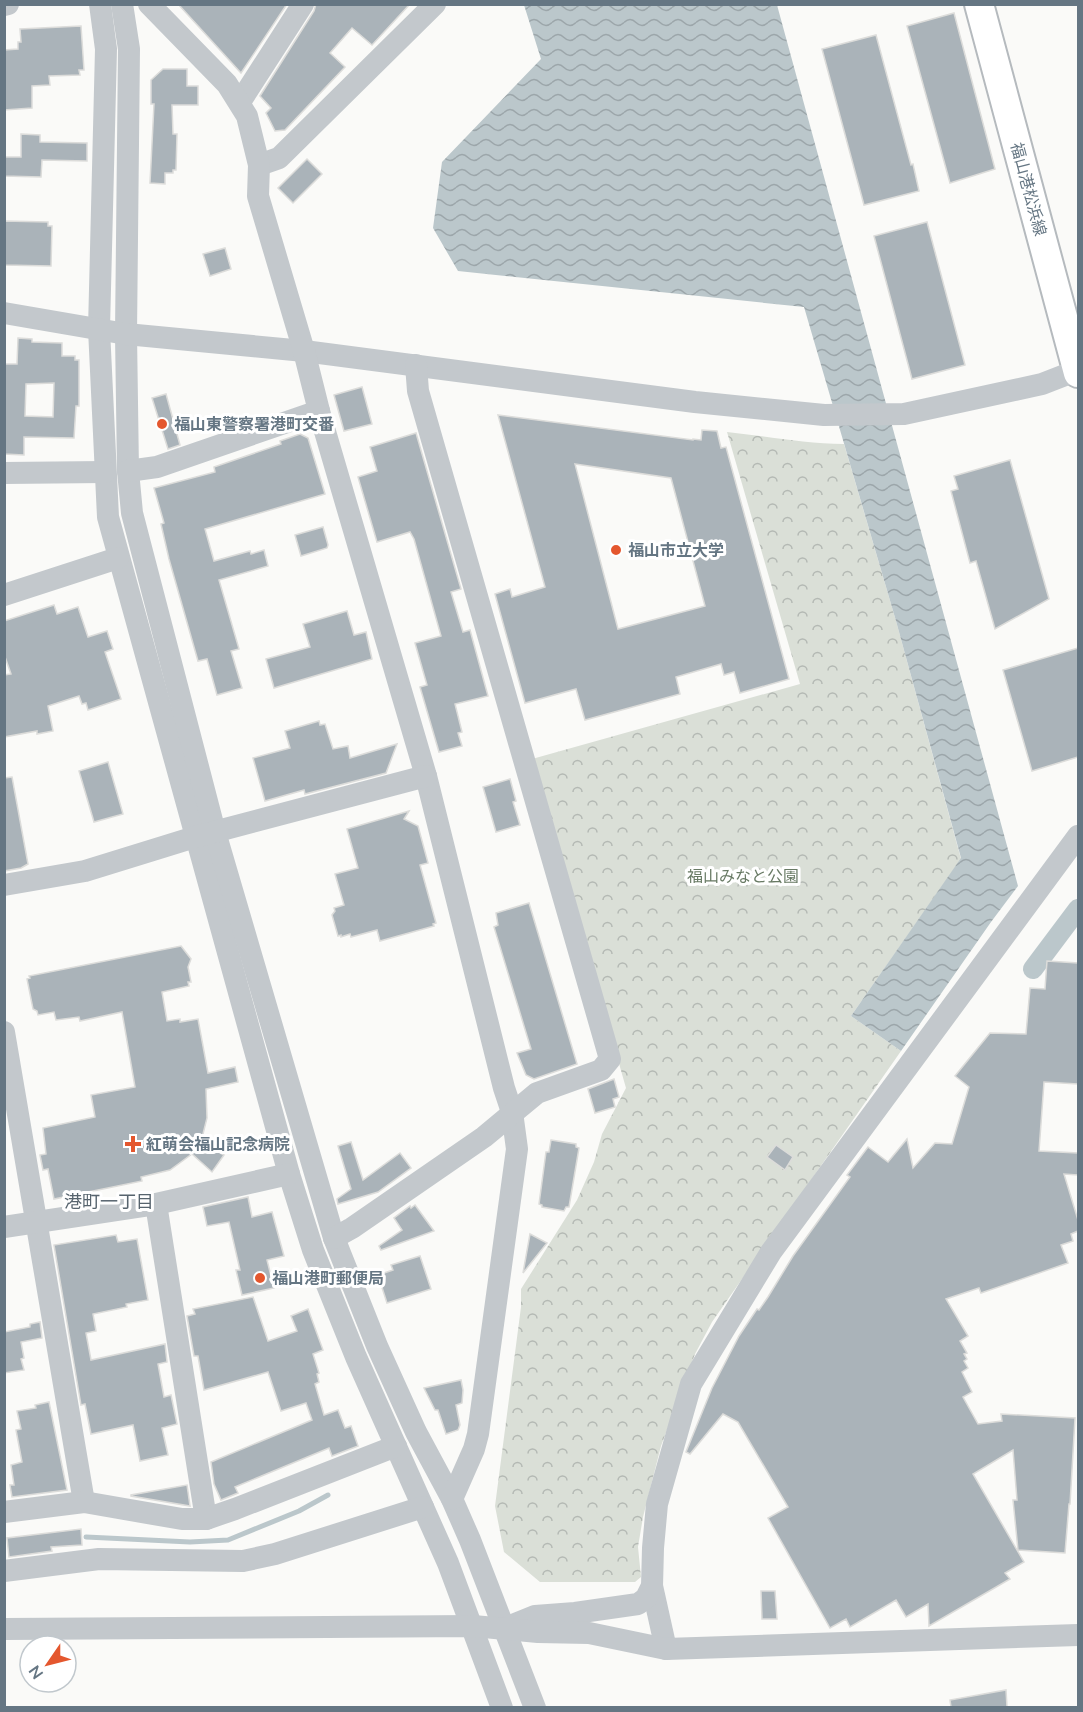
<svg xmlns="http://www.w3.org/2000/svg" width="1083" height="1712" viewBox="0 0 1083 1712" font-family="Mulish,'Noto Sans JP',sans-serif">
	<defs>
		<pattern id="park-crowns" width="20" height="18" patternUnits="userSpaceOnUse" patternTransform="scale(1.5)"><rect width="20" height="18" fill="#dadfd7"/><path d="M2 6a3 3 0 1 1 6 0M12 15a3 3 0 1 1 6 0" fill="none" stroke="#b4b9b4"/></pattern>
		<pattern id="water-waves" width="16" height="10" patternUnits="userSpaceOnUse" patternTransform="scale(1.5)"><rect width="16" height="10" fill="#bbc7cb"/><path d="M0 5q4-4 8 0t8 0" fill="none" stroke="#9ca6aa"/></pattern>
	</defs>
	<rect width="100%" height="100%" fill="#fafaf8"/>
	<path fill="url(#park-crowns)" d="M727 432C766 436 805 444 844 444L896 621 961 859 851 1016 901 1051 712 1322 695 1354 661 1446 643 1517 638 1547 641 1577 635 1582H540L504 1552 495 1506 521 1307V1289L577 1200 594 1162 602 1134 626 1088 532 759 800 684Z"/>
	<polygon fill="url(#water-waves)" points="524,5 777,5 1018,886 991,922 901,1051 851,1016 961,858 896,621 804,307 458,271 433,228 442,162 541,59"/>
	<g fill="none" stroke-linecap="round" stroke-linejoin="round">
		<polyline stroke="#bbc7cb" stroke-width="5" points="86,1537 190,1542 228,1540 299,1511 328,1495"/>
		<polyline stroke="#bbc7cb" stroke-width="20" points="1033,969 1078,909"/>
	</g>
	<g fill="#aab3b9" stroke="#dcdcda" stroke-width="1.5" fill-rule="evenodd">
		<polygon points="178,4 287,4 241,73"/>
		<polygon points="316,4 410,4 372,45 352,28 330,53 345,67 285,130 275,131 266,113 271,108 260,96 314,11"/>
		<polygon points="954,13 995,169 950,183 907,26"/>
		<polygon points="81,26 84,70 79,70 80,75 49,76 50,85 32,86 32,108 4,110 4,50 18,49 18,42 21,42 20,29"/>
		<polygon points="876,35 911,165 913,164 919,191 864,205 822,49"/>
		<polygon points="163,69 187,69 187,86 198,86 198,105 172,105 173,134 177,134 176,170 173,170 173,173 165,173 165,184 150,183 154,104 151,104 151,80"/>
		<polygon points="21,134 40,135 40,142 87,143 87,161 42,160 41,177 4,176 4,157 21,157"/>
		<polygon points="307,159 322,174 293,203 278,188"/>
		<polygon points="4,221 48,222 48,226 52,226 51,266 4,265"/>
		<polygon points="927,222 965,365 912,379 874,236"/>
		<polygon points="225,248 231,269 210,276 203,254"/>
		<path d="M18 338 32 339V342L62 343V356H75V360H79V406H76L74 438 24 437V455L4 454V364H17ZM54 383 53 417 25 416 26 384Z"/>
		<polygon points="362,387 372,424 344,431 334,395"/>
		<polygon points="166,394 180,445 168,449 152,398"/>
		<path d="M498 415 693 440V439L701 440 702 430 717 431 721 448 726 447 789 679 740 693 734 672 724 675 721 664 676 677 680 694 585 720 576 689 525 703 495 594 510 589 512 597 545 587ZM575 464 671 478 705 606 618 629Z"/>
		<polygon points="416,433 461,589 451,592 463,632 470,630 488,696 455,704 462,732 458,733 462,746 439,752 420,687 427,685 415,643 441,636 414,539 410,532 377,542 358,477 377,471 370,447"/>
		<polygon points="300,434 308,438 325,494 205,529 214,561 250,551 251,554 264,550 268,566 219,580 239,649 231,651 242,688 217,695 207,659 198,661 169,559 161,524 164,523 154,488 215,472 214,467 281,444 280,441"/>
		<polygon points="1010,460 1049,599 995,629 976,561 970,563 951,491 958,489 954,476"/>
		<polygon points="323,527 328,545 327,548 301,556 295,535"/>
		<polygon points="54,605 57,614 78,607 88,637 107,631 113,649 105,652 121,699 88,710 86,703 82,704 79,696 48,706 53,731 37,734 37,731 4,737 4,675 11,674 4,654 4,621"/>
		<polygon points="347,611 354,635 366,632 372,659 274,688 266,659 310,647 303,624"/>
		<polygon points="1078,648 1078,757 1032,771 1003,670"/>
		<polygon points="319,721 320,725 325,724 333,749 348,746 350,758 397,744 386,773 305,794 304,790 265,801 253,758 290,748 285,731"/>
		<polygon points="108,762 123,814 94,822 79,771"/>
		<polygon points="12,777 28,864 21,868 4,871 4,778"/>
		<polygon points="510,779 516,801 513,802 520,825 496,832 483,787"/>
		<polygon points="409,811 404,819 418,826 428,863 420,865 436,923 433,924 434,926 380,941 377,930 351,937 350,934 341,937 341,935 338,936 332,915 335,911 334,908 344,905 335,874 358,868 347,829"/>
		<polygon points="529,903 577,1064 534,1079 526,1075 517,1053 531,1049 494,927 498,925 496,913"/>
		<polygon points="181,946 191,959 188,967 191,982 188,982 189,986 162,992 167,1021 180,1019 180,1022 198,1019 208,1073 235,1067 238,1082 206,1089 207,1118 201,1142 224,1155 212,1172 192,1154 170,1170 141,1177 142,1181 54,1199 48,1169 43,1170 40,1155 46,1154 43,1128 95,1117 91,1095 135,1087 122,1012 80,1021 79,1017 56,1020 54,1012 38,1015 37,1011 33,1009 27,979 30,978 29,976"/>
		<polygon points="1047,961 1078,963 1078,1084 1044,1082 1039,1151 1078,1153 1078,1175 1064,1174 1078,1220 1078,1231 1071,1234 1073,1241 1061,1245 1068,1263 981,1293 979,1288 946,1299 968,1336 960,1341 967,1353 964,1354 967,1359 964,1361 968,1368 962,1372 972,1392 963,1397 978,1424 1002,1421 1001,1414 1075,1418 1070,1504 1069,1504 1065,1553 1018,1550 1013,1500 1017,1500 1013,1450 973,1474 1024,1562 1005,1573 1010,1579 929,1626 928,1604 906,1617 896,1600 850,1627 846,1619 830,1628 768,1518 788,1507 738,1422 723,1414 690,1454 686,1452 712,1388 739,1336 757,1309 759,1310 768,1297 793,1256 850,1177 847,1175 868,1147 888,1162 907,1139 913,1168 935,1143 952,1144 969,1087 955,1076 990,1033 1026,1034 1030,988 1045,989"/>
		<polygon points="614,1079 619,1097 613,1099 615,1107 595,1113 588,1089"/>
		<polygon points="551,1140 576,1144 576,1147 579,1148 569,1207 566,1207 564,1211 542,1207 542,1205 539,1204 546,1152 549,1152"/>
		<polygon points="351,1142 363,1180 400,1153 411,1168 378,1192 338,1204 337,1199 351,1189 338,1146"/>
		<polygon points="776,1145 793,1157 785,1170 767,1157"/>
		<polygon points="248,1197 252,1217 272,1212 284,1256 267,1260 274,1288 242,1295 236,1270 240,1270 229,1222 207,1226 203,1207"/>
		<polygon points="415,1205 434,1231 381,1250 379,1246 402,1230 394,1218 410,1206 411,1208"/>
		<polygon points="530,1234 547,1243 523,1273"/>
		<polygon points="116,1235 118,1242 137,1239 148,1300 126,1304 127,1307 93,1314 96,1331 86,1333 91,1360 165,1344 167,1362 158,1364 164,1397 171,1395 177,1424 162,1428 168,1455 140,1461 133,1425 91,1434 85,1404 81,1405 54,1245"/>
		<polygon points="420,1256 431,1289 387,1303 378,1275 393,1270 391,1265"/>
		<polygon points="253,1297 268,1341 297,1331 291,1316 308,1309 323,1350 313,1354 319,1373 317,1374 319,1382 315,1384 324,1415 338,1410 345,1428 351,1426 358,1446 332,1456 329,1448 235,1487 238,1493 221,1500 214,1484 211,1462 312,1420 306,1403 281,1411 268,1372 204,1390 198,1356 194,1356 187,1316 195,1314 193,1309"/>
		<polygon points="40,1322 42,1338 21,1342 24,1358 21,1359 24,1370 4,1373 4,1332 30,1327 30,1324"/>
		<polygon points="461,1380 463,1390 462,1403 456,1405 460,1425 458,1430 446,1434 438,1410 435,1410 424,1388"/>
		<polygon points="49,1402 67,1490 12,1497 10,1485 14,1485 11,1465 22,1462 16,1430 21,1429 17,1411 36,1408 35,1405"/>
		<polygon points="187,1485 190,1506 131,1496 131,1495"/>
		<polygon points="81,1529 82,1545 51,1547 52,1551 9,1557 7,1538"/>
		<polygon points="761,1591 775,1591 777,1619 762,1619"/>
		<polygon points="1006,1690 1007,1707 951,1707 950,1700"/>
	</g>
	<g fill="none" stroke-linecap="round" stroke-linejoin="round">
		<defs>
			<polyline id="major" points="979,4 1078,373"/>
		</defs>
		<use href="#major" stroke="#b5babe" stroke-width="32"/>
		<g stroke="#c3c8cc" stroke-width="22">
			<polyline points="100,4 106,49 99,329 108,517 289,1174 313,1250 356,1357 448,1563 502,1708"/>
			<polyline points="122,4 129,49 126,334 128,471 132,513 215,832 334,1238 377,1346 416,1432 452,1499 470,1540 535,1708"/>
			<polyline points="4,5 8,4"/>
			<polyline points="240,102 303,4"/>
			<polyline points="259,165 279,158 435,4"/>
			<polyline points="4,313 126,334 304,351 695,402 824,415 904,414 1042,384 1078,370"/>
			<polyline points="319,411 426,776 504,1088 512,1112 517,1149 478,1434 474,1449 452,1499"/>
			<polyline points="128,471 157,467 319,411 304,351 258,196 259,165 247,116 227,84 149,4"/>
			<polyline points="4,473 105,472"/>
			<polyline points="4,595 118,558"/>
			<polyline points="4,885 85,871 195,837 426,776"/>
			<polyline points="4,1032 84,1502"/>
			<polyline points="156,1204 206,1519"/>
			<polyline points="4,1227 156,1204 289,1174"/>
			<polyline points="334,1238 352,1228 484,1137 537,1093 601,1070 610,1059 418,391 416,365"/>
			<polyline points="4,1512 84,1502 182,1519 206,1519 235,1509 396,1446"/>
			<polyline points="4,1571 99,1559 243,1561 275,1554 423,1507"/>
			<polyline points="652,1586 666,1649"/>
			<polyline points="508,1627 535,1616 575,1613 638,1604 646,1598 652,1586 653,1548 657,1504 691,1384 771,1252 1078,836"/>
			<polyline points="4,1629 473,1626 538,1632 589,1633 666,1649 1078,1635"/>
		</g>
		<use href="#major" stroke="#fff" stroke-width="28"/>
	</g>
	<g fill="#e4572e" stroke="#fff" stroke-width="2">
		<circle cx="162" cy="424" r="6"/>
		<circle cx="616" cy="550" r="6"/>
		<path d="M130 1135h6v6h6v6h-6v6h-6v-6h-6v-6h6z"/>
		<circle cx="260" cy="1278" r="6"/>
	</g>
	<g text-anchor="middle" dominant-baseline="central" stroke-width="6" stroke-linejoin="round" paint-order="stroke">
		<g font-size="16" fill="#657683" stroke="#fff">
			<text transform="translate(1029 189) rotate(75)">福山港松浜線</text>
		</g>
		<g font-size="16" font-weight="bold" fill="#657683" stroke="#fff" text-anchor="start">
			<text x="174" y="424">福山東警察署港町交番</text>
			<text x="628" y="550">福山市立大学</text>
			<text x="146" y="1144">紅萌会福山記念病院</text>
			<text x="272" y="1278">福山港町郵便局</text>
		</g>
		<g font-size="16" fill="#687a64" stroke="#fff">
			<text x="743" y="876">福山みなと公園</text>
		</g>
		<g font-size="18" fill="#57646e" stroke="#fff">
			<text x="109" y="1201">港町一丁目</text>
		</g>
	</g>
	<rect width="1083" height="1712" fill="none" stroke="#657683" stroke-width="12"/>
	<g transform="translate(48 1664) rotate(235)"><circle r="28" fill="#ffffff" stroke="#c1c8cd" stroke-width="1.5"/>
	<path d="M0-4.5L10 22L0 15L-10 22Z" fill="#e4572e"/>
	<text y="-9" font-size="16" font-weight="bold" text-anchor="middle" fill="#657683">N</text>
	</g>
</svg>
